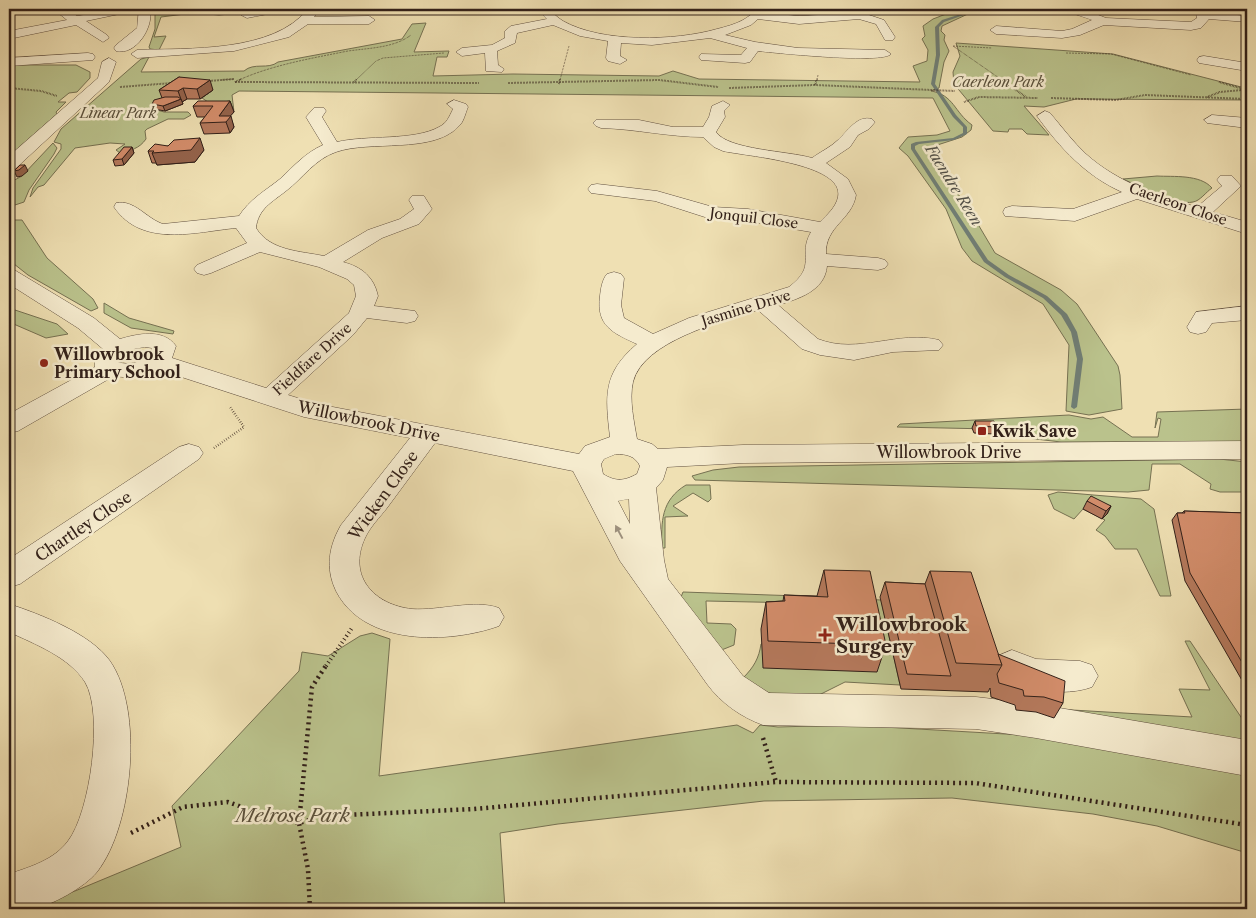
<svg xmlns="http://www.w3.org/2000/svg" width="1256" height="918" viewBox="0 0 1256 918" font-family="'Libre Caslon Text',serif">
	<rect width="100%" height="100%" fill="#efe0b3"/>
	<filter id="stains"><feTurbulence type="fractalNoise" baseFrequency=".004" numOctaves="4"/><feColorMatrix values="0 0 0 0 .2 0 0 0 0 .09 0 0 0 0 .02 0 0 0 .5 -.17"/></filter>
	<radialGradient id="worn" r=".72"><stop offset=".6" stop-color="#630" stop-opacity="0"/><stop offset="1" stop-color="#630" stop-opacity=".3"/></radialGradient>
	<g fill="#bac28c" stroke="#767152">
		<polygon points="155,9 215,9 215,11 240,9 240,13 219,15"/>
		<path d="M959 9H1000L970 13 942 26 941 31 945 35 944 40 949 51 944 62 939 88 931 91C954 95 954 112 972 125L971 130 962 137 925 149 969 209 995 253 1061 290 1077 304 1118 366 1120 375 1122 409 1089 415 1066 411 1069 345 1043 304 972 261 962 248 946 209 908 156 899 148 908 137 937 135 950 131 933 98 239 91 232 95 234 112H213L208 102 202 98 213 90 154 109 164 112H188L191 115 184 119H168L147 129 145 131 146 139C139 149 131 150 120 153L116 150 125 144 110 143 75 148 44 185 38 187 30 197 33 188 61 149V144L54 142 61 129 141 59 149 57 141 72 244 71C254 62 268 70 278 62L402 39 412 24 426 23 414 52 449 51 447 57H437L433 76 513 74 659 76 673 71 699 79 920 82 913 66 927 61 928 50 922 39 925 36 923 26 933 19Z"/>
		<polygon points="178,11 193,13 161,17 154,37 166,36 159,50 150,49 149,47 155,29 155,12"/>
		<polygon points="956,43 1113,54 1245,88 1247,91 1247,100 1076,99 1044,107 1024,106 1049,135 1027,134 1022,129 1009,129 1008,132 993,131 954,84 953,72 960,56"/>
		<polygon points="9,65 76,65 90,72 90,78 77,92 69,93 58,102 66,102 56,112 57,114 9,156"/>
		<polygon points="53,143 57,148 54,154 29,190 24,202 9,207 9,183 22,176"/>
		<path d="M1157 176C1173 177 1200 174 1212 188 1206 192 1200 201 1193 202 1176 206 1139 186 1123 179Z"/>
		<polygon points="9,220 22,220 47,258 93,299 98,308 91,311 28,275 9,260"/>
		<polygon points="104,303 129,318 174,331 173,334 131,328 104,313"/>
		<polygon points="9,308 57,324 68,334 46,338 9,322"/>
		<polygon points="1247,409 1247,442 1061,442 993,434 991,429 897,427 900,424 1069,415 1091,419 1103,417 1132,437 1158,437 1161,419 1158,418 1155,428 1157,412"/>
		<polygon points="1219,459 1247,462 1247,492 1220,492 1210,489 1211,484 1180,464 1152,464 1149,490 1128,492 695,480 692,476 713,470 739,467"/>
		<path d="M686 485H710L711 499 708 502 693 493 673 506 688 516 665 517V548H662C661 522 661 500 686 485Z"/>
		<polygon points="1058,492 1141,499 1154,509 1171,596 1160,596 1137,549 1115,549 1105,536 1096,530 1105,520 1083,509 1074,519 1054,509 1048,495"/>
		<polygon points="683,592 799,596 800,603 706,601 707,623 731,624 736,629 734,645 719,651 681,597"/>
		<path d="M861 599 881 600 900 685 845 682 809 700 772 694 759 689 743 678C754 667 759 658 761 644Z"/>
		<polygon points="372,633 390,639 379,776 737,725 753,733 760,725 778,727 848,725 1058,737 1055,709 1192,717 1179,689 1210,690 1185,641 1190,641 1247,726 1247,853 1157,826 1093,814 952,798 764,801 558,824 500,833 505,909 22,909 75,891 181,847 172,806 299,671 302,652 328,656 360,636"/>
	</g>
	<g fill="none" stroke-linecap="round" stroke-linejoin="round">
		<polygon fill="#707e75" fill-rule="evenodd" points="977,9 981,9 944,22 939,27 940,55 935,84 956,115 967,127 967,134 954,140 919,144 915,146 915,149 988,260 1009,275 1047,296 1067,314 1077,332 1083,359 1077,407 1074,409 1071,407 1077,359 1071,332 1061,315 1043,298 1005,277 984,262 911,149 911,144 916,142 953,138 963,133 963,127 953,117 931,84 936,55 935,27 942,20"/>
		<defs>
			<g id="minor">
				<polygon points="56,9 67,9 77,16 124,9 126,11 124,13 86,21 107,35 109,38 103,42 76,25 9,39 9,31 67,20 57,12"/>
				<path d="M139 9H150C154 27 136 56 116 51L114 48 116 45 137 28Z"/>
				<polygon points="262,9 285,9 283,11 247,18 241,15 243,13"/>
				<path d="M308 9H320L314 17 369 16 375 20 369 24H308L289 37 234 51 137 58 131 54 137 50C189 48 273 53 308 9Z"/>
				<path d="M537 9H548C553 13 558 18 563 21 602 43 675 41 717 29 725 27 736 24 743 20 755 13 754 9 769 9L766 13 799 16 857 13 864 9H887L886 11 869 15 884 20 895 37 893 40H885L876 24 859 19 799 24 758 19 751 25 725 35 755 42 798 48 885 50 891 54C883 64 776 53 758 51L750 62 745 63 701 60 699 57 701 54 741 55 747 48 710 38 652 45 621 43 620 56 627 60 620 64 608 61 606 58 608 41 580 36 553 25 517 33 515 43 497 51 498 65 504 69 502 72 486 71 485 53 462 56 456 52 462 48 492 45 505 38V31L511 26 547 19Z"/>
				<path d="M896 9H923C917 14 902 14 896 9Z"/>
				<polygon points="1060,9 1083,9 1106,18 1191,22 1197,18 1195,9 1205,9 1207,12 1247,16 1247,22 1209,19 1201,28 1191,30 1104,25 1080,35 1062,38 996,34 990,30 996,26 1062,31 1072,29 1092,20"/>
				<polygon points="88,53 93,54 95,57 93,60 9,66 9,58"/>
				<polygon points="1204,56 1247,63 1247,71 1199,63 1197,60 1199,57"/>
				<polygon points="109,58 116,62 109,82 15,169 9,170 9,156 98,78 102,62"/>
				<path d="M454 100 466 104 468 107C465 114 464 122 458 127 432 154 370 140 336 152 315 159 303 178 286 191 272 202 258 209 256 228 270 251 300 251 324 256L368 230 400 219 414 209 409 200 412 196H424L432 209 419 224 382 238 343 262C362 267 374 277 378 296L374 306 415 311 418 316 415 321 407 323 367 318 353 335 288 395 317 404 579 454 585 446 610 437C605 395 603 373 637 344 613 333 596 326 600 296 601 288 602 280 607 274L614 272 621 274 624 278 621 305 624 318 653 334 689 318 789 287C818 265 797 256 811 232L748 221 711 219 655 201 591 193 588 189 591 185 597 184 657 191 713 207 748 209 820 222C827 215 836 207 838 197 845 163 744 156 723 151L714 147 703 137C669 137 636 129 601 128L596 126 593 123 596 120H639L673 127H703L709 117 712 106 723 101 730 105 724 111 725 117 716 132C728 150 789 151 812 158 820 152 831 147 838 140 848 131 857 115 872 119L875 122 869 129 858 135 850 147 826 163 848 179 856 195C852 220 825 226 826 254L878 258 885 260 888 264 885 268 878 270 827 266C825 291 798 299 778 305L818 339C858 355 898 330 939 340L943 345 939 350 893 352 854 360 820 355 802 349 758 310C723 321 643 341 633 382 629 400 634 421 637 439L652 444 658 449 743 445 1247 441V459L743 463 667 467 663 480 656 488 664 560 668 579 743 676 769 693 976 697 1036 704 1247 740V776L1036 738 976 729 763 725C741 717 721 703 707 684L620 561 573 471 435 443C419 465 403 486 387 508 380 517 370 527 365 538 347 577 375 605 412 609 440 611 474 599 499 608L504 617 499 626C448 644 364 646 336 591 325 568 329 546 341 525L410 438 304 417 160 370 131 378 114 376 18 431 9 433V414L95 367V357L103 349 78 328 9 284V269L16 271 94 318 120 339C137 334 163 328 176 346L172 358 266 388 349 313 356 296 354 285 347 279 319 267 260 252 211 273 204 275 197 273 194 269 197 265 247 243 236 228C195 232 142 248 114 207L116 203C134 199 147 219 163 224L239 216C250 199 265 191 280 179 294 166 305 153 323 145L306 117 314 108H324L326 111 322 117 337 142C366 135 414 141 439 127 447 123 449 117 453 109L447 104ZM145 347 152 348 151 353C142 362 130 366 118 362L134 349ZM616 454C627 454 635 456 640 466L637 474C624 481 616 482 603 474L601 464 604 459ZM629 499 630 524 618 501Z"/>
				<path d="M1045 111 1050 113C1062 127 1073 142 1086 154 1117 182 1158 196 1197 207L1222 186 1217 180 1220 176H1232L1241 186 1213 212 1247 222V234L1137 199 1075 221 1005 216 1003 212 1005 208 1012 206 1073 209 1122 192C1086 176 1060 148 1037 116Z"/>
				<polygon points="1212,115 1247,118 1247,128 1207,123 1204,120"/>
				<polygon points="1247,306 1247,320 1212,323 1206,332 1198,334 1190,332 1187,327 1196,312"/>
				<polygon points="189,444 199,447 203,453 199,459 20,584 9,587 9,559 179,447"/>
				<path d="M9 604C40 614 91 634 110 661 144 710 133 826 97 872 85 887 51 906 32 909 24 910 16 909 9 909V874C30 867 54 860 68 841 90 813 104 713 85 682 69 657 35 644 9 632Z"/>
				<path d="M1012 650 1036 659 1080 661 1092 665 1098 676 1092 687C1064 697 1026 691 1000 675L995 665 1000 655Z"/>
			</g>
		</defs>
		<use href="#minor" stroke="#615040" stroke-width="1"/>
		<g stroke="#322019" stroke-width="1" stroke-dasharray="0.5 1" stroke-linecap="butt">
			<polyline points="953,46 992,48"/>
			<polyline points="953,46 1002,80"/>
			<polyline points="1066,53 1111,54 1191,75"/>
			<polyline points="222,80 234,79"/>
			<path d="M239 80C272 65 313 58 348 51 369 48 394 48 411 35"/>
			<polyline points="356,80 376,61 383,58 444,53"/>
			<polyline points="560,80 569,46"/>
			<polyline points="817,80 818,75"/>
		</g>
		<g stroke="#322019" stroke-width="2" stroke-dasharray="0.5 1" stroke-linecap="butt">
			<polyline points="1000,79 1026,97"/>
			<polyline points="208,81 234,79"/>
			<polyline points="235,82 479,83"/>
			<polyline points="235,82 242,79"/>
			<polyline points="354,82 357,79"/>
			<polyline points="1219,82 1247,90"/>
			<polyline points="508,83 659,80 718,87"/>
			<polyline points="559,84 560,79"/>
			<polyline points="815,85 817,79"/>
			<polyline points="120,87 172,83"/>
			<polyline points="9,88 41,91 57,96"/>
			<polyline points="729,88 815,85 955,91"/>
			<polyline points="1207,97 1220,92 1242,90"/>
			<polyline points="1051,98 1116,100 1145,95 1247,99"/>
			<polyline points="964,102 979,97 1038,98"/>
		</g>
		<polyline stroke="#322019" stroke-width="2.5" stroke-dasharray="0.5 2" stroke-linecap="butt" points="214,448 244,427 230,407"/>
		<polyline stroke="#322019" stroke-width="4" stroke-dasharray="1 3" stroke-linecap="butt" points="326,666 352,628"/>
		<g stroke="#322019" stroke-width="4.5" stroke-dasharray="2 4" stroke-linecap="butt">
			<polyline points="763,738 776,782"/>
			<polyline points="131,833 183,807 228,802 267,816 299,823 324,816 474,809 776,782 975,783 1247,825"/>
			<polyline points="310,909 308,869 299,823 312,687 327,664"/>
		</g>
		<use href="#minor" fill="#f5ebce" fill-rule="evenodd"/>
	</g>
	<g fill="#b5795c" stroke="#322019">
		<polygon points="179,77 213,90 200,99 187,99 182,102 183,104 165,111 154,109 152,104 162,98 159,90"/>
		<polygon points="230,101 234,112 230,116 234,127 230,133 204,134 200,123 205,117 197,117 193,106"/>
		<polygon points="168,146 204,150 195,162 157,165 156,163 152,163 148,151"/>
		<polygon points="132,147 134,153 124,165 115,166 113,160"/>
		<polygon points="975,421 996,427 993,434 974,433 972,428"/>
		<polygon points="1087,501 1111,506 1107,514 1102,519 1083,509"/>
		<polygon points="1184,511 1247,513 1247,689 1185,581 1172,520 1177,513 1182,513"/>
		<polygon points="824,570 886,645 877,672 763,668 761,629 766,602 783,601 784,595 817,596"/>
		<polygon points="930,571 998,654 1063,703 1054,718 1036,712 1016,710 1015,705 991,697 990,688 988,692 901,689 880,597 885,582 925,584"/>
	</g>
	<g fill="#94634b" stroke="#322019">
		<polygon points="210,80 213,90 200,99 197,89"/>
		<polygon points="183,88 187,99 182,102 178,91"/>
		<polygon points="181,99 183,104 165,111 163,106"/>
		<polygon points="230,101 234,112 227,120 231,116 234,127 230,133 226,122 219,116"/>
		<polygon points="200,138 204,150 195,162 157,165 152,153"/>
		<polygon points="132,147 134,153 124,165 122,159"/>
		<polygon points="25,165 28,171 22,176 17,177 14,171"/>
		<polygon points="1111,506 1107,514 1102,519 1106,511"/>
	</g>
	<g fill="#d38d6b" stroke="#322019">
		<polygon points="179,77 210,80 197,89 183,88 178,91 159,90"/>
		<polygon points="165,97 178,97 181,99 163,106 152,104 154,100"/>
		<polygon points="198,101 230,101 219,116 231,116 226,122 200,123 213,106 193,106"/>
		<polygon points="200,138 191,150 152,153 154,151 148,151 155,144 168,146 174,140"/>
		<polygon points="124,147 132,147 122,159 113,160"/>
		<polygon points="20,165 25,165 19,170 14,171"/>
		<polygon points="975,421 994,421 996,427 976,426"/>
		<polygon points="1091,496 1111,506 1106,511 1087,501"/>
		<polygon points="1184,511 1247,513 1247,671 1190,573 1177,513 1185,513"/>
		<polygon points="824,570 870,571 886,645 768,641 766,602 785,601 784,595 828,597"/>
		<polygon points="930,571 971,572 1002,665 956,663"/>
		<polygon points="885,582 925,584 951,676 907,674"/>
		<polygon points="998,654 1065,681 1063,703 1044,697 1024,696 1023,690 999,683 997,674 1002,665"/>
	</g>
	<defs><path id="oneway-solid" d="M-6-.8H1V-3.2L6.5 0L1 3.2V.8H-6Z" transform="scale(1.25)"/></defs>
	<use fill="#9d907d" href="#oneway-solid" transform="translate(619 532) rotate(-118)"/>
	<g fill="#8f2418" stroke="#f5ebce" stroke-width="2">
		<circle cx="44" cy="363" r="5"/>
		<rect x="977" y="426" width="10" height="10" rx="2.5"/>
		<path d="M822.5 627.5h5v5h5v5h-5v5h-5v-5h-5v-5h5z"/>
	</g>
	<g text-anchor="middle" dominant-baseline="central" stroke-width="5" stroke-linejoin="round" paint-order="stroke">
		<g font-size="14" font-style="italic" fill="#5b513c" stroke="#f5ebce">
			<text x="998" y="82">Caerleon Park</text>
			<text x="118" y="113">Linear Park</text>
		</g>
		<g font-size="14" fill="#322019" stroke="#f5ebce">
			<text transform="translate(1178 204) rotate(19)">Caerleon Close</text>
			<text transform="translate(754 218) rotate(7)">Jonquil Close</text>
			<text transform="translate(746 308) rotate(-17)">Jasmine Drive</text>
			<text transform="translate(312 359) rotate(-42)">Fieldfare Drive</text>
		</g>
		<g font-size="15" font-style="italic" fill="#514f47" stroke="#f5ebce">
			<text transform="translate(954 185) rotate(58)">Faendre Reen</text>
		</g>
		<g font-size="16" font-weight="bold" fill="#322019" stroke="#f5ebce" text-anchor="start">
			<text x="54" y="354">Willowbrook<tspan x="54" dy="18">Primary School</tspan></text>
			<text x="992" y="431">Kwik Save</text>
		</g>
		<g font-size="16" fill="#322019" stroke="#f5ebce">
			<text transform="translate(369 421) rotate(12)">Willowbrook Drive</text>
			<text x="949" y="452">Willowbrook Drive</text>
			<text transform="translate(383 495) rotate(-54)">Wicken Close</text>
			<text transform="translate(83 526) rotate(-34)">Chartley Close</text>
		</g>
		<g font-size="19" font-weight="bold" fill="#322019" stroke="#f5ebce" text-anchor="start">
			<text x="836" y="624">Willowbrook<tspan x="836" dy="22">Surgery</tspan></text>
		</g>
		<g font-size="19" font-style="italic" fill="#5b513c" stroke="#f5ebce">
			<text x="293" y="815">Melrose Park</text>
		</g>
	</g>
	<rect width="1256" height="918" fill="none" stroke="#efe0b3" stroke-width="30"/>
	<rect x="10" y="10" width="1236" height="898" fill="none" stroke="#322019" stroke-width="2.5"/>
	<rect x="15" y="15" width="1226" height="888" fill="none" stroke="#322019"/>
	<rect width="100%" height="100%" filter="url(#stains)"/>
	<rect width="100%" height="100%" fill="url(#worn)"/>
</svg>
